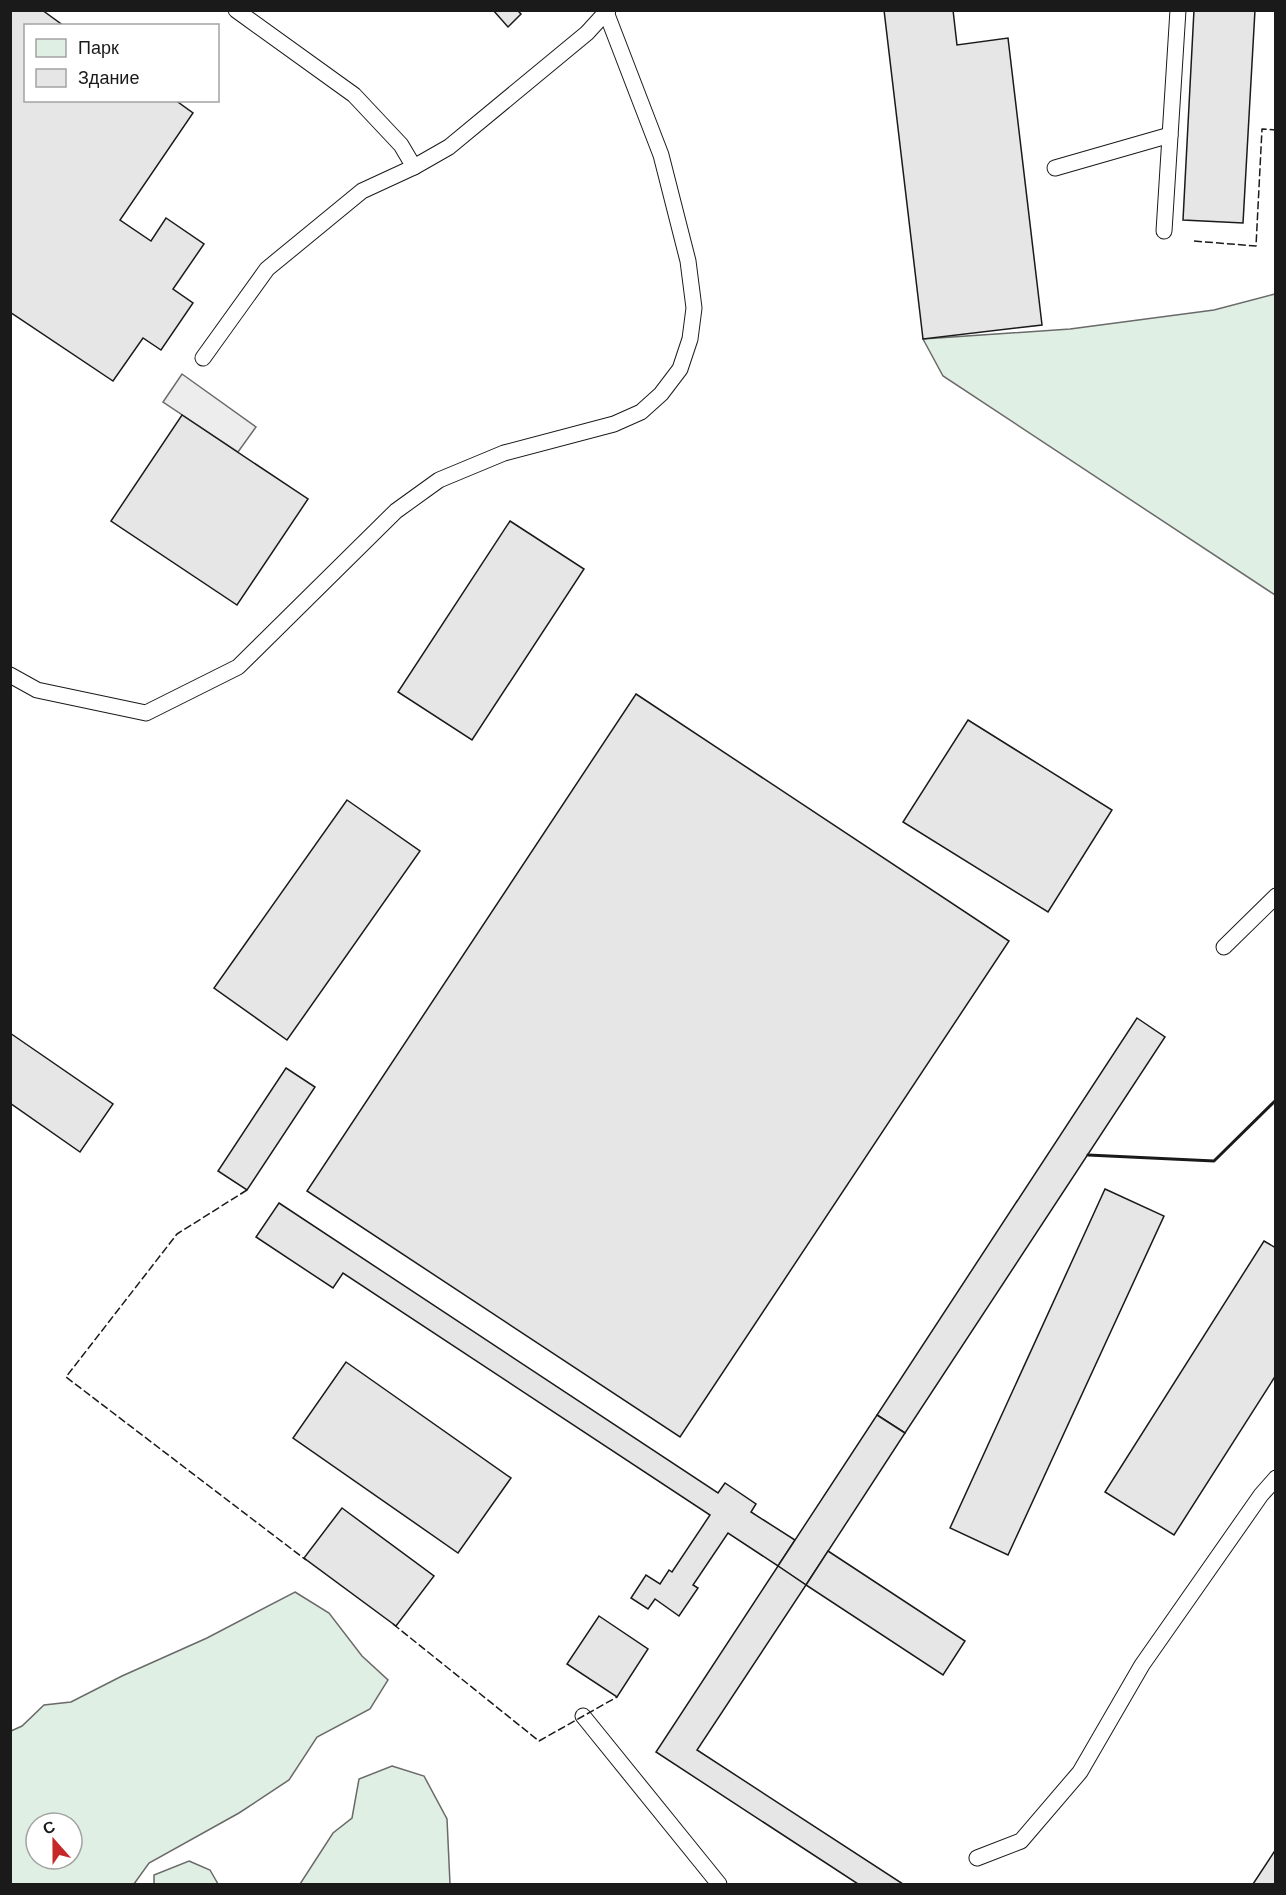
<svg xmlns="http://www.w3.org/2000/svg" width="1286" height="1895" viewBox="0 0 1286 1895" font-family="Helvetica,sans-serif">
	<rect width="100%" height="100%" fill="#fff"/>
	<g fill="#e0efe3" stroke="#6a6a6a" stroke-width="1.5" fill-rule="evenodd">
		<polygon points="1275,294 1275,595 943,376 923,339 1070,329 1214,310"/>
		<path d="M295 1592 329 1613 362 1656 388 1680 370 1709 317 1737 289 1780 239 1813 149 1863 134 1884H11V1731L22 1726 44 1705 71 1702 122 1676 207 1638ZM36 1823H72V1859H36Z"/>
		<polygon points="392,1766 424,1776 447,1819 450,1884 300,1884 333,1833 352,1818 359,1779"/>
		<polygon points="189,1861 210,1870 218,1884 154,1884 154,1875"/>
	</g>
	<polygon fill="#ededed" stroke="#6a6a6a" stroke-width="1.5" points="182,374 256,427 238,452 163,402"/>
	<g fill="#e6e6e6" stroke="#1a1a1a" stroke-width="1.5">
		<polygon points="10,10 42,10 64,26 26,26 26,100 175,100 193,113 120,220 151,241 166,218 204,244 173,289 193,303 161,350 143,338 113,381 10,312"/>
		<polygon points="493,10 517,10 521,14 508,27"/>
		<polygon points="884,10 953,10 957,45 1008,38 1042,325 923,339"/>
		<polygon points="1194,10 1255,10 1243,223 1183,220"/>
		<polygon points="182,415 308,499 237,605 111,521"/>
		<polygon points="510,521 584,569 472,740 398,692"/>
		<polygon points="636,694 1009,941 680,1437 307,1191"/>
		<polygon points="968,720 1112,810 1048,912 903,822"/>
		<polygon points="347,800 420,851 287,1040 214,988"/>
		<polygon points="1137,1018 1165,1037 905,1433 877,1415"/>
		<polygon points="10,1033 113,1104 80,1152 10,1103"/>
		<polygon points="286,1068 315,1087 247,1190 218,1171"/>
		<polygon points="1105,1189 1164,1216 1008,1555 950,1528"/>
		<polygon points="279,1203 718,1493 725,1483 756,1504 751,1512 795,1540 778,1566 728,1533 693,1585 698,1588 679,1616 655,1599 648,1609 631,1598 646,1575 660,1584 669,1570 672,1572 710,1515 343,1273 333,1288 256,1237"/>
		<polygon points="1264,1241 1276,1248 1276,1375 1174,1535 1105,1492"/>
		<polygon points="346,1362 511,1478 458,1553 293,1438"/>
		<polygon points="877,1415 905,1433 806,1585 778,1566"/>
		<polygon points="342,1508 434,1576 396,1626 304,1558"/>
		<polygon points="828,1551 965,1641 943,1675 806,1585"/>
		<polygon points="778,1566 806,1585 697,1750 903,1884 858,1884 656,1752"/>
		<polygon points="599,1616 648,1649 617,1697 567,1664"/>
		<polygon points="1276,1849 1276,1884 1253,1884"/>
	</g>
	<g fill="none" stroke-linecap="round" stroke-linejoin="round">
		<defs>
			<g id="lane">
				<polyline points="236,10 354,95 401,145 414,167 449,147 587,33 608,10"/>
				<polyline points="1055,168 1170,135"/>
				<polyline points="1164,231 1178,10"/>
				<polyline points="203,358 267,269 362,191 414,167"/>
				<polyline points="10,675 37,690 146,713 238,667 396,511 439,480 504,453 614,424 641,412 661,394 680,369 690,339 694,308 688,261 661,155 606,12"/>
				<polyline points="1224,947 1276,896"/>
				<polyline points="583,1716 719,1884"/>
				<polyline points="977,1858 1021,1841 1080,1772 1142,1665 1261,1495 1276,1478"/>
			</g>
		</defs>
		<use href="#lane" stroke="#1a1a1a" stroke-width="17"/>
		<use href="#lane" stroke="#fff" stroke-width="15"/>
		<g stroke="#1a1a1a" stroke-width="1.5" stroke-dasharray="8 3" stroke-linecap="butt">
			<polyline points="1194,241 1256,246 1262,129 1276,130"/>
			<polyline points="247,1190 177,1234 66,1377 306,1560"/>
			<polyline points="393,1624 539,1741 617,1697"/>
		</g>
		<polyline stroke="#1a1a1a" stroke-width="3" points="1088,1155 1214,1161 1276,1100"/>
	</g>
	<rect width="1286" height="1895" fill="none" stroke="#1a1a1a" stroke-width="24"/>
	<rect x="24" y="24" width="195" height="78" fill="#ffffff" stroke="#a3a3a3" stroke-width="1.5"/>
	<rect x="36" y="39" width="30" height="18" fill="#e0efe3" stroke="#a3a3a3" stroke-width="1.5"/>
	<text x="78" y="54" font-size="18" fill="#1a1a1a">Парк</text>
	<rect x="36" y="69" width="30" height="18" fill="#e6e6e6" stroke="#a3a3a3" stroke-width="1.5"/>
	<text x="78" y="84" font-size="18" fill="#1a1a1a">Здание</text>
	<g transform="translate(54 1841) rotate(339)"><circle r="28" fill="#ffffff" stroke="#a3a3a3" stroke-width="1.5"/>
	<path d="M0-4.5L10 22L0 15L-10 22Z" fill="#c62828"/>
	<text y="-9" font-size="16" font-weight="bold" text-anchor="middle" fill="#1a1a1a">С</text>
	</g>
</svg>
